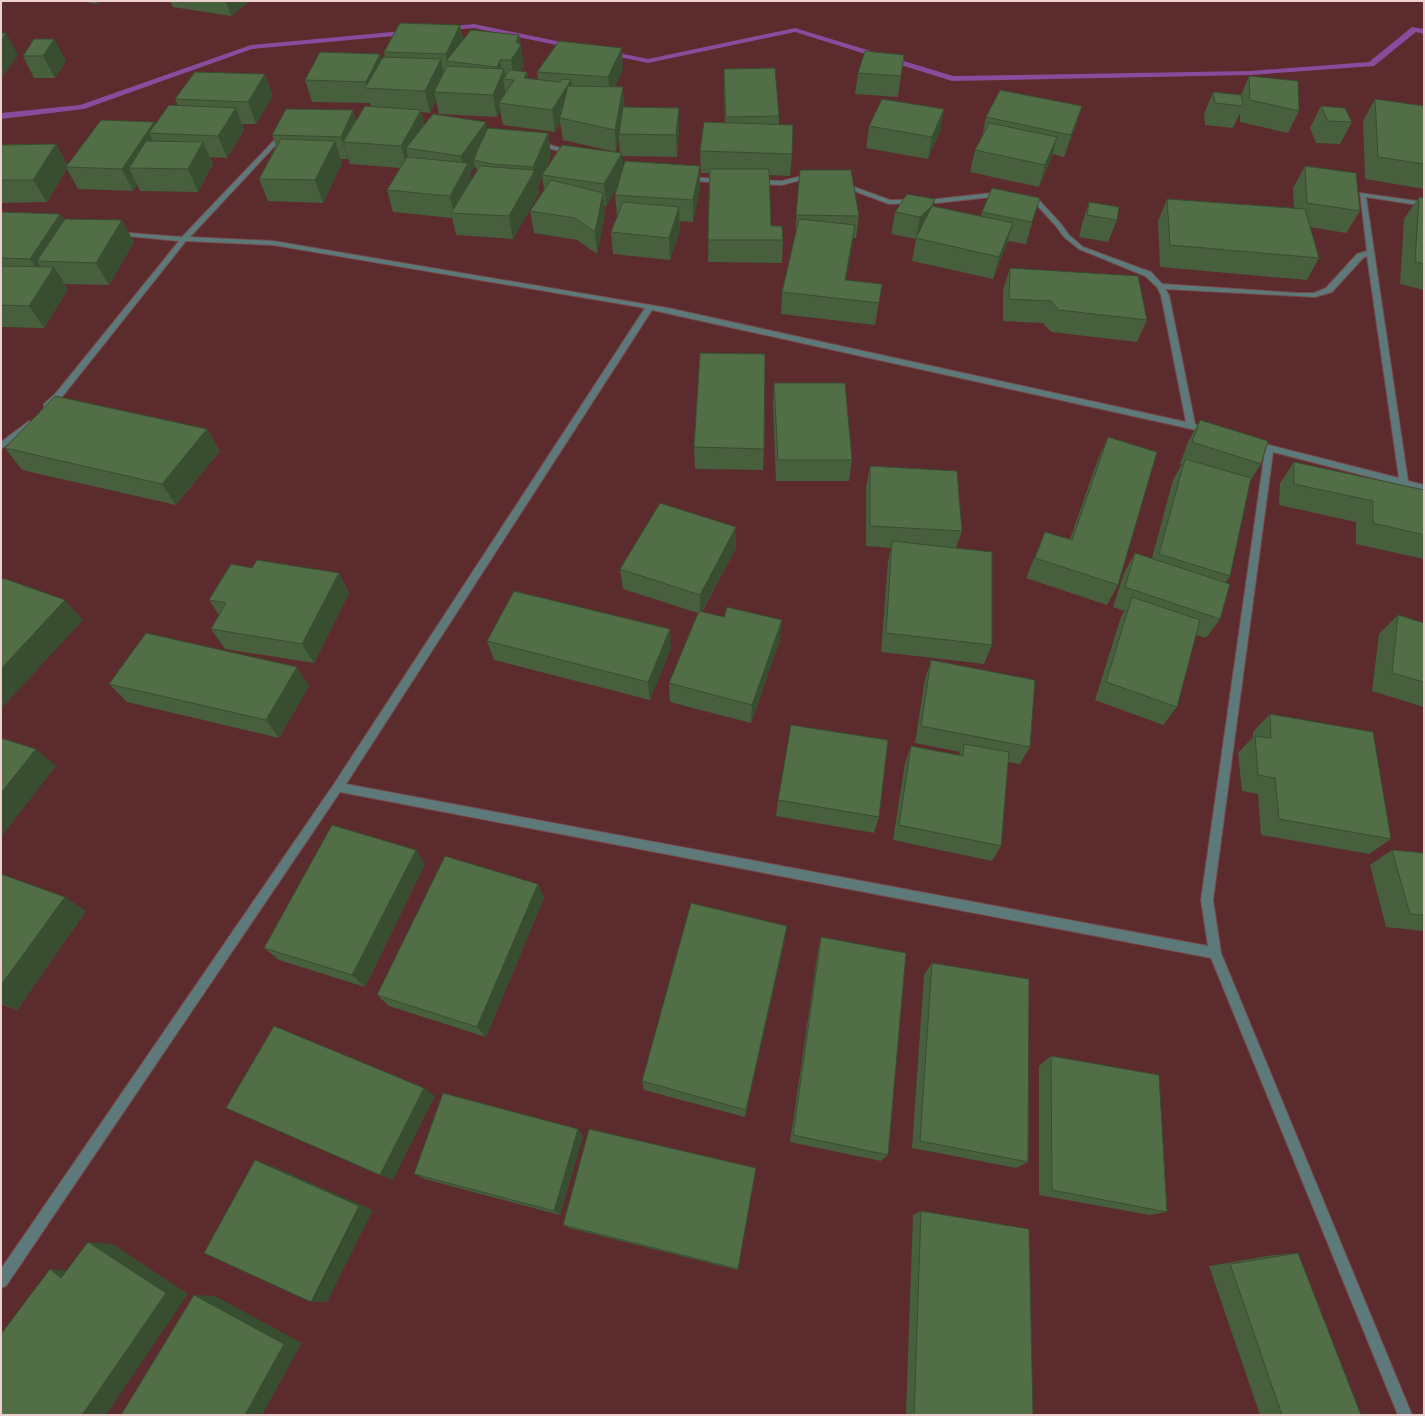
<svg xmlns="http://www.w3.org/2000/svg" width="1425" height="1416" viewBox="0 0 1425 1416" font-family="'Fira Sans',sans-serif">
	<rect width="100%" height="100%" fill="#5b2b2e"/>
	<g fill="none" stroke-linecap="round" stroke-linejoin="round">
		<g fill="#884c9d" fill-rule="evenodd">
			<polygon points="474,24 576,45 580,47 576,49 474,28 441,31 437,29 441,27"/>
			<polygon points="1412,27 1424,29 1424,34 1416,32 1374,66 1250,75 952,81 795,32 648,63 605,54 601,52 605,50 648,59 795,28 953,76 1250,71 1369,62"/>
			<polygon points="413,30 416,30 416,34 252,49 84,109 1,119 1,113 80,105 251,45"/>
		</g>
		<defs>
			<g id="minor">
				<path d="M284 131 286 132V134L190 237 273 241 668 308 1186 422 1161 295 1157 287 1145 276 1079 249 1064 237 1056 226 1033 201 1025 199V197L1037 198 1061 224 1069 235 1083 247 1151 272 1162 284 1298 293H1314L1326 288 1357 254 1367 251 1360 193 1424 202V206L1366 197 1408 481 1424 485V491L1273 452 1213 900 1221 953 1412 1415H1398L1211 958 340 792 6 1286 1 1288V1269L334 784 645 308 273 245 186 241 62 397 50 408H44V404L56 393 179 241 117 235 115 234V232L182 237 282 132ZM1367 256 1399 478 1253 441 1249 444 1250 446 1265 450 1201 900 1208 946 346 784 652 310 1196 430 1200 427 1195 424 1169 295 1165 289 1315 297 1332 292 1363 258Z"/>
				<polygon points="538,141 573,152 574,153 571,155 536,144 536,142"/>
				<polygon points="813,173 816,175 815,176 782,185 757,184 754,182 757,180 782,181"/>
				<polygon points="688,177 721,179 724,181 721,183 686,180 686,178"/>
				<polygon points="843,183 890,200 937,199 1001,192 1004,194 1001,196 937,203 889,204 841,186 841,184"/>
				<polygon points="29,421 33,424 32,426 1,449 1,442"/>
			</g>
		</defs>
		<use href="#minor" stroke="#76494b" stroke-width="2"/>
		<use href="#minor" fill="#5e7979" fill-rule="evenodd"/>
	</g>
	<g fill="#475f3c" fill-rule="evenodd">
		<polygon points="80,1 102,1 97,4"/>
		<polygon points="170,1 250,1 231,16 173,7"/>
		<path d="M460 25 463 39 519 35 524 67 521 71 527 72 528 78 538 79 537 72 623 69 615 87 625 107 679 108V130L677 157 622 156 623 168 700 189 693 222 680 221V230L670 260 613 254 611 232 617 217 615 195 617 187 606 207 604 206 605 215 597 254 577 240 534 233 530 211 544 190 542 176 538 187 539 193 513 239 456 235 452 218 393 212 387 190 401 168 350 164 348 158V159H341L342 163 323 203 268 201 259 179 276 146 272 135 353 110 356 122 371 107 370 103 312 102 305 80 380 54 381 60 385 57 384 52ZM436 100 439 114 497 117 500 110 503 125 555 132 560 123 563 140 616 152 619 138 620 153 544 173 551 155 548 133 424 125 421 112 430 113ZM475 166 477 171 472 179 470 173Z"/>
		<polygon points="54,39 66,61 55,78 34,78 23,56"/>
		<polygon points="904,55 898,97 855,94 858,73"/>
		<polygon points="724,69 779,116 779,124 792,154 790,176 769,175 771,226 783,240 782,263 708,262 709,173 701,173 700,151 725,123 724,91"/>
		<polygon points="1249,76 1299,111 1288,133 1240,122 1240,113 1233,128 1205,125 1204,114 1213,92 1241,95"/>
		<polygon points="273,96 256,124 242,124 244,130 227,158 210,157 213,164 198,192 140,191 137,185 133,191 78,189 67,169 47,202 1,203 1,142 2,145 56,144 67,164 154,122 156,125 178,106 175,99"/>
		<polygon points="1375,99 1424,106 1424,189 1365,179 1363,121"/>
		<polygon points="1082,106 1075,128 1064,157 1052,154 1051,159 1039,187 970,172 975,150 982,137 986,117"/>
		<polygon points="1321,106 1352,122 1340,144 1316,143 1310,128"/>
		<polygon points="944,109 940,131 928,159 866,148 869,126"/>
		<polygon points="1305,166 1360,211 1346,233 1310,227 1319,258 1307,280 1160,267 1158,221 1167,199 1294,208 1293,188"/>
		<polygon points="800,170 859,216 856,238 853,238 846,280 882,284 875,325 781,314 782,292 795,237"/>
		<polygon points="1419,197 1424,198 1424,290 1400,284 1404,219"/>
		<polygon points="1089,202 1117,220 1108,242 1079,237 1082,224"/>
		<polygon points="934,206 981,217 982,212 1033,220 1026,244 1008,241 993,279 912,261 916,239 891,234 895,212"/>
		<polygon points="1,212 60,214 64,221 134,242 109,285 64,284 68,289 44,328 1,327"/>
		<polygon points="1010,268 1147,320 1137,342 1051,332 1043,323 1003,321 1003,290"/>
		<polygon points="774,383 852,460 849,481 776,481 773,405"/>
		<polygon points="1200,420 1261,464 1250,481 1230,576 1226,582 1220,619 1206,638 1196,635 1177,707 1163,725 1095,700 1121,617 1124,611 1113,607 1124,573 1135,553 1152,558 1173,480 1182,464 1180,464 1188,442"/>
		<polygon points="207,429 220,451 176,505 22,470 5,448"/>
		<polygon points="1108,437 1118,585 1107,605 1026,578 1045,532 1070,539 1098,459"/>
		<polygon points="694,447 764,449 763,470 695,469"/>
		<polygon points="1294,462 1424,490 1424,559 1356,544 1356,522 1279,505 1280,483"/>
		<polygon points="870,466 962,531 956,548 992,645 984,664 881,652 888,562 891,548 866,546 866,488"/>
		<polygon points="736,548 702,612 780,640 751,723 670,702 669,683 698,613 623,589 620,569"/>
		<polygon points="252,568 339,573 349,593 314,663 225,649 211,629 219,615 209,600"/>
		<polygon points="1398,615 1424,623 1424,707 1372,691 1379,634"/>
		<polygon points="487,641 671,648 650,700 494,660"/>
		<polygon points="931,660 1030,747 1020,764 1008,762 1001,846 992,861 893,840 905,763 911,746 959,755 960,752 915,743 925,679"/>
		<polygon points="109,684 309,686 279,738 127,702"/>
		<polygon points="1270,714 1391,839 1369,854 1261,835 1258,794 1242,791 1238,753 1253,737 1253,732"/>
		<polygon points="778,800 879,817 874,833 776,816"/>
		<polygon points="416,850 425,864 365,987 279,960 264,948"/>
		<polygon points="1392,850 1424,853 1424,931 1386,927 1370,865"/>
		<polygon points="1,874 86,911 17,1010 1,1004"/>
		<polygon points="538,884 544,898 486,1037 389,1006 377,995"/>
		<polygon points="821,937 888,1155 881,1161 790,1142 818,950"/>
		<polygon points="785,939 745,1117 644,1090 642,1081"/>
		<polygon points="932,963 1028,1162 1016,1168 912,1148 924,975"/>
		<polygon points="1051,1056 1167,1212 1150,1215 1039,1195 1039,1066"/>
		<polygon points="578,1129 583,1136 560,1215 425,1179 414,1174"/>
		<polygon points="921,1211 1033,1415 909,1415 906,1413 913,1215"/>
		<polygon points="563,1225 738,1269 737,1270 569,1228"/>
		<polygon points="1298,1253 1361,1415 1260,1415 1209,1266 1274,1255"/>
	</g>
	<g fill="#394d31">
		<polygon points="95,1 102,1 97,4"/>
		<polygon points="226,1 250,1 231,16"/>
		<polygon points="460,25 464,47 447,61 446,54"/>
		<polygon points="6,33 18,55 1,79 1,41"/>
		<polygon points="519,35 524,67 515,81 514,80 511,60 516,42"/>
		<polygon points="54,39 66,61 55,78 43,56"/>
		<polygon points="622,48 623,69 610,99 608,77"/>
		<polygon points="380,54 385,76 368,88 366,82"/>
		<polygon points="441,59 445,81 434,92 436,100 430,113 425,91"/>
		<polygon points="500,60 502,74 504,69 506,79 503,79 506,95 499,103 500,110 497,117 493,95 499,81 497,67"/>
		<polygon points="527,72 531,94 524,78"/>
		<polygon points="265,74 273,96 256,124 248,102"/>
		<polygon points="571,80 573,102 560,118 560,123 555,132 552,110"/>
		<polygon points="623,87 625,109 619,134 619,138 616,152 615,130"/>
		<polygon points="1082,106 1075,128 1064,157 1071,135"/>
		<polygon points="236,108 244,130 227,158 218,136"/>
		<polygon points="679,108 679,130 677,157 676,135"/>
		<polygon points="944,109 940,131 928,159 932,137"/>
		<polygon points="353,110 359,132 343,142 348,158 348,159 341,137"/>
		<polygon points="421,110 426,132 406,148 409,163 407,168 401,146"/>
		<polygon points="154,122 160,134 149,133 159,153 129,168 137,185 133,191 122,169"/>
		<polygon points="486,122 491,144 474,160 475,166 470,173 473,185 454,213 450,196 464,170 461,156"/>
		<polygon points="548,133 551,155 538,187 539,193 513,239 509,216 534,173 533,167"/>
		<polygon points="1057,137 1051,159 1039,187 1045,165"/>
		<polygon points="335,141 342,163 323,203 315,180"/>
		<polygon points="203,142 213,164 198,192 188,169"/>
		<polygon points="56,144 68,166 66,167 67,169 47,202 33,180"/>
		<polygon points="622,153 624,176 606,207 604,184"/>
		<polygon points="700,166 700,189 693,222 693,200"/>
		<polygon points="603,193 605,215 597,254 595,232"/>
		<polygon points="1040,198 1033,220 1026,244 1032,222"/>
		<polygon points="935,199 931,222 927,228 916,239 920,217"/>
		<polygon points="679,207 680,230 670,260 669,238"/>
		<polygon points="60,214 74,236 37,261 47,277 45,281 30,259"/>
		<polygon points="122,220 134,242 109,285 96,263"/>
		<polygon points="1013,223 1006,246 993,279 999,257"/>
		<polygon points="855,225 852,247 842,302 845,280"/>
		<polygon points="54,267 68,289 44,328 29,306"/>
		<polygon points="207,429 220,451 176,505 162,484"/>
		<polygon points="736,527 736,548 700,614 700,595"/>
		<polygon points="339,573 349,593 314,663 302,644"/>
		<polygon points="65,600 83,620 1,709 1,669"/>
		<polygon points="782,620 780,640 751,723 752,705"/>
		<polygon points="670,629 671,648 650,700 648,682"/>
		<polygon points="297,667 309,686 279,738 266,720"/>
		<polygon points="36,749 56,766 3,835 1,834 1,793"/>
		<polygon points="416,850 425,864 365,987 352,975"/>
		<polygon points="538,884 544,898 486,1037 477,1027"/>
		<polygon points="65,897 86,911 17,1010 1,1003 1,985"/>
		<polygon points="787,926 785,939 745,1117 746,1110"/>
		<polygon points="424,1088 435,1096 393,1180 380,1175"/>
		<polygon points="578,1129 583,1136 560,1215 554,1211"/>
		<polygon points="255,1160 272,1166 373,1210 327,1302 311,1302"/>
		<polygon points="88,1242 113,1244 188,1294 106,1415 82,1415"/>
		<polygon points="50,1269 76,1271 61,1278"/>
		<polygon points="194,1295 215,1296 302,1343 262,1415 245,1415"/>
	</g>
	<g fill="#526e46" stroke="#394d31">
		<polygon points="400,23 460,25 446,54 384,52"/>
		<polygon points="471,30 519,35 516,42 521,45 511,60 500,60 497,67 446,61"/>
		<polygon points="1,33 6,33 1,41"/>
		<polygon points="34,39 54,39 43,56 23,56"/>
		<polygon points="559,41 622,48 608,77 537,72"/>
		<polygon points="865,51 904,55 901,76 858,73"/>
		<polygon points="320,52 380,54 366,82 305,80"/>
		<polygon points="383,57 441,59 425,91 365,88"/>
		<polygon points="447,66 504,69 493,95 434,92"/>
		<polygon points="775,68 779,116 726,117 724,69"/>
		<polygon points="510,70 527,72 524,78 560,82 562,79 571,80 552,110 499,103 514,80 503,79"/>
		<polygon points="195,72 265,74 248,102 175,99"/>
		<polygon points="1249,76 1298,81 1299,111 1250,100"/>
		<polygon points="568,86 623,87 615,130 560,118"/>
		<polygon points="1000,90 1082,106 1071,135 986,117"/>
		<polygon points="1213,92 1241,95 1243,106 1215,103"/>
		<polygon points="882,99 944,109 932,137 869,126"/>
		<polygon points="1375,99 1424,106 1424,164 1378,157"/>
		<polygon points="169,105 236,108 218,136 149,133"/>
		<polygon points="365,106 421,110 401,146 343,142"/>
		<polygon points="1321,106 1345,108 1352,122 1328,121"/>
		<polygon points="623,107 679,108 676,135 619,134"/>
		<polygon points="286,109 353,110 341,137 272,135"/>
		<polygon points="433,114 486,122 461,156 406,148"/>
		<polygon points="101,120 154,122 122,169 66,167"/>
		<polygon points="704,122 793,125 792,154 700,151"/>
		<polygon points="989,123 1057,137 1045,165 975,150"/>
		<polygon points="488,128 548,133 533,167 493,164 474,160 478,149"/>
		<polygon points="281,139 335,141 315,180 259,179"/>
		<polygon points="146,141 203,142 188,169 129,168"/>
		<polygon points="56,144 33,180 1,180 1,145"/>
		<polygon points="562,145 622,153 604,184 542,175"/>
		<polygon points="407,157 468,163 450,196 387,190"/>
		<polygon points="625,161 700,166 693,200 615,195"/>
		<polygon points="480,166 535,170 509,216 451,213"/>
		<polygon points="1305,166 1356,173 1360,211 1307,203"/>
		<polygon points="710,169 769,169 771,226 782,226 783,240 708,240"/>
		<polygon points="800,170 851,170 859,216 796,215"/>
		<polygon points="551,180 603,193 595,232 575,218 530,211"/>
		<polygon points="992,188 1040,198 1032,222 982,212"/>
		<polygon points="907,194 935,199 932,206 920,217 895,212"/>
		<polygon points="1419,197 1424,198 1424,264 1415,262"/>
		<polygon points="1167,199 1305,209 1319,258 1170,245"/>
		<polygon points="623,202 679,207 669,238 611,232"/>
		<polygon points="1089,202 1119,207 1117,220 1087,215"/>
		<polygon points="932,206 1013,223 999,257 916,238"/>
		<polygon points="1,212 60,214 30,259 1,258"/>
		<polygon points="65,219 122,220 96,263 37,261"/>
		<polygon points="799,219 855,225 845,280 882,284 879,303 782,292"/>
		<polygon points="1,266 54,267 29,306 1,305"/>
		<polygon points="1010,268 1138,276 1147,320 1059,310 1051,301 1009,299"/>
		<polygon points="700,353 765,354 764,449 694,447"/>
		<polygon points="774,383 845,383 852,460 778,460"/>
		<polygon points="55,396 207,429 162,484 5,448"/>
		<polygon points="1200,420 1268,441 1261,464 1192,442"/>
		<polygon points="1108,437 1157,452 1118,585 1035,558 1045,532 1072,540"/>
		<polygon points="1185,459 1251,478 1230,576 1159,554"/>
		<polygon points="1294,462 1424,490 1424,535 1373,523 1373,501 1294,484"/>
		<polygon points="870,466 957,471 962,531 870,526"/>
		<polygon points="660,503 736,527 700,595 620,569"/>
		<polygon points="892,541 992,552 992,645 886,633"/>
		<polygon points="1135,553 1230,584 1220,619 1125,587"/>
		<polygon points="257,560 339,573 302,644 211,629 226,603 209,600 231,564 252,568"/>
		<polygon points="3,578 65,600 1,669 1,581"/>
		<polygon points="514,591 670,629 648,682 487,641"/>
		<polygon points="1132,597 1200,620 1177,707 1106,682"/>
		<polygon points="727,607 782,620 752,705 669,683 699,611 724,617"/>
		<polygon points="1398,615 1424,623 1424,682 1392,673"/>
		<polygon points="146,633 297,667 266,720 109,684"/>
		<polygon points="931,660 1035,680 1030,747 921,726"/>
		<polygon points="1270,714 1373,732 1391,839 1279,819 1275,778 1258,775 1255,736 1271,738"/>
		<polygon points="791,725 888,740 879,817 778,800"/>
		<polygon points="1,738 36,749 1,793"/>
		<polygon points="964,744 1009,752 1001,846 899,825 911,746 963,756"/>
		<polygon points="332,825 416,850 352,975 264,948"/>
		<polygon points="1392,850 1424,853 1424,915 1410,914"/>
		<polygon points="445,856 538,884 477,1027 377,995"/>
		<polygon points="1,874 65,897 1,985"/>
		<polygon points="691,903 787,926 746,1110 642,1081"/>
		<polygon points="821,937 906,953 888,1155 793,1135"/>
		<polygon points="932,963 1029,979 1028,1162 920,1141"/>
		<polygon points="274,1026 424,1088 380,1175 226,1108"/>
		<polygon points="1051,1056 1159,1075 1167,1212 1052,1190"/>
		<polygon points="443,1093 578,1129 554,1211 414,1174"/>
		<polygon points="589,1129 756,1168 738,1269 563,1225"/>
		<polygon points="255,1160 359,1206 311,1302 204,1253"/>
		<polygon points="921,1211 1029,1229 1033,1415 914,1415"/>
		<polygon points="88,1242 166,1293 82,1415 1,1415 1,1334 50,1269 61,1278"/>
		<polygon points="1298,1253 1361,1415 1282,1415 1230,1264"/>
		<polygon points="194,1295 284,1344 245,1415 121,1415"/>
	</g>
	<rect width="1425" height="1416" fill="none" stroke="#efd0d0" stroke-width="4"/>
</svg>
